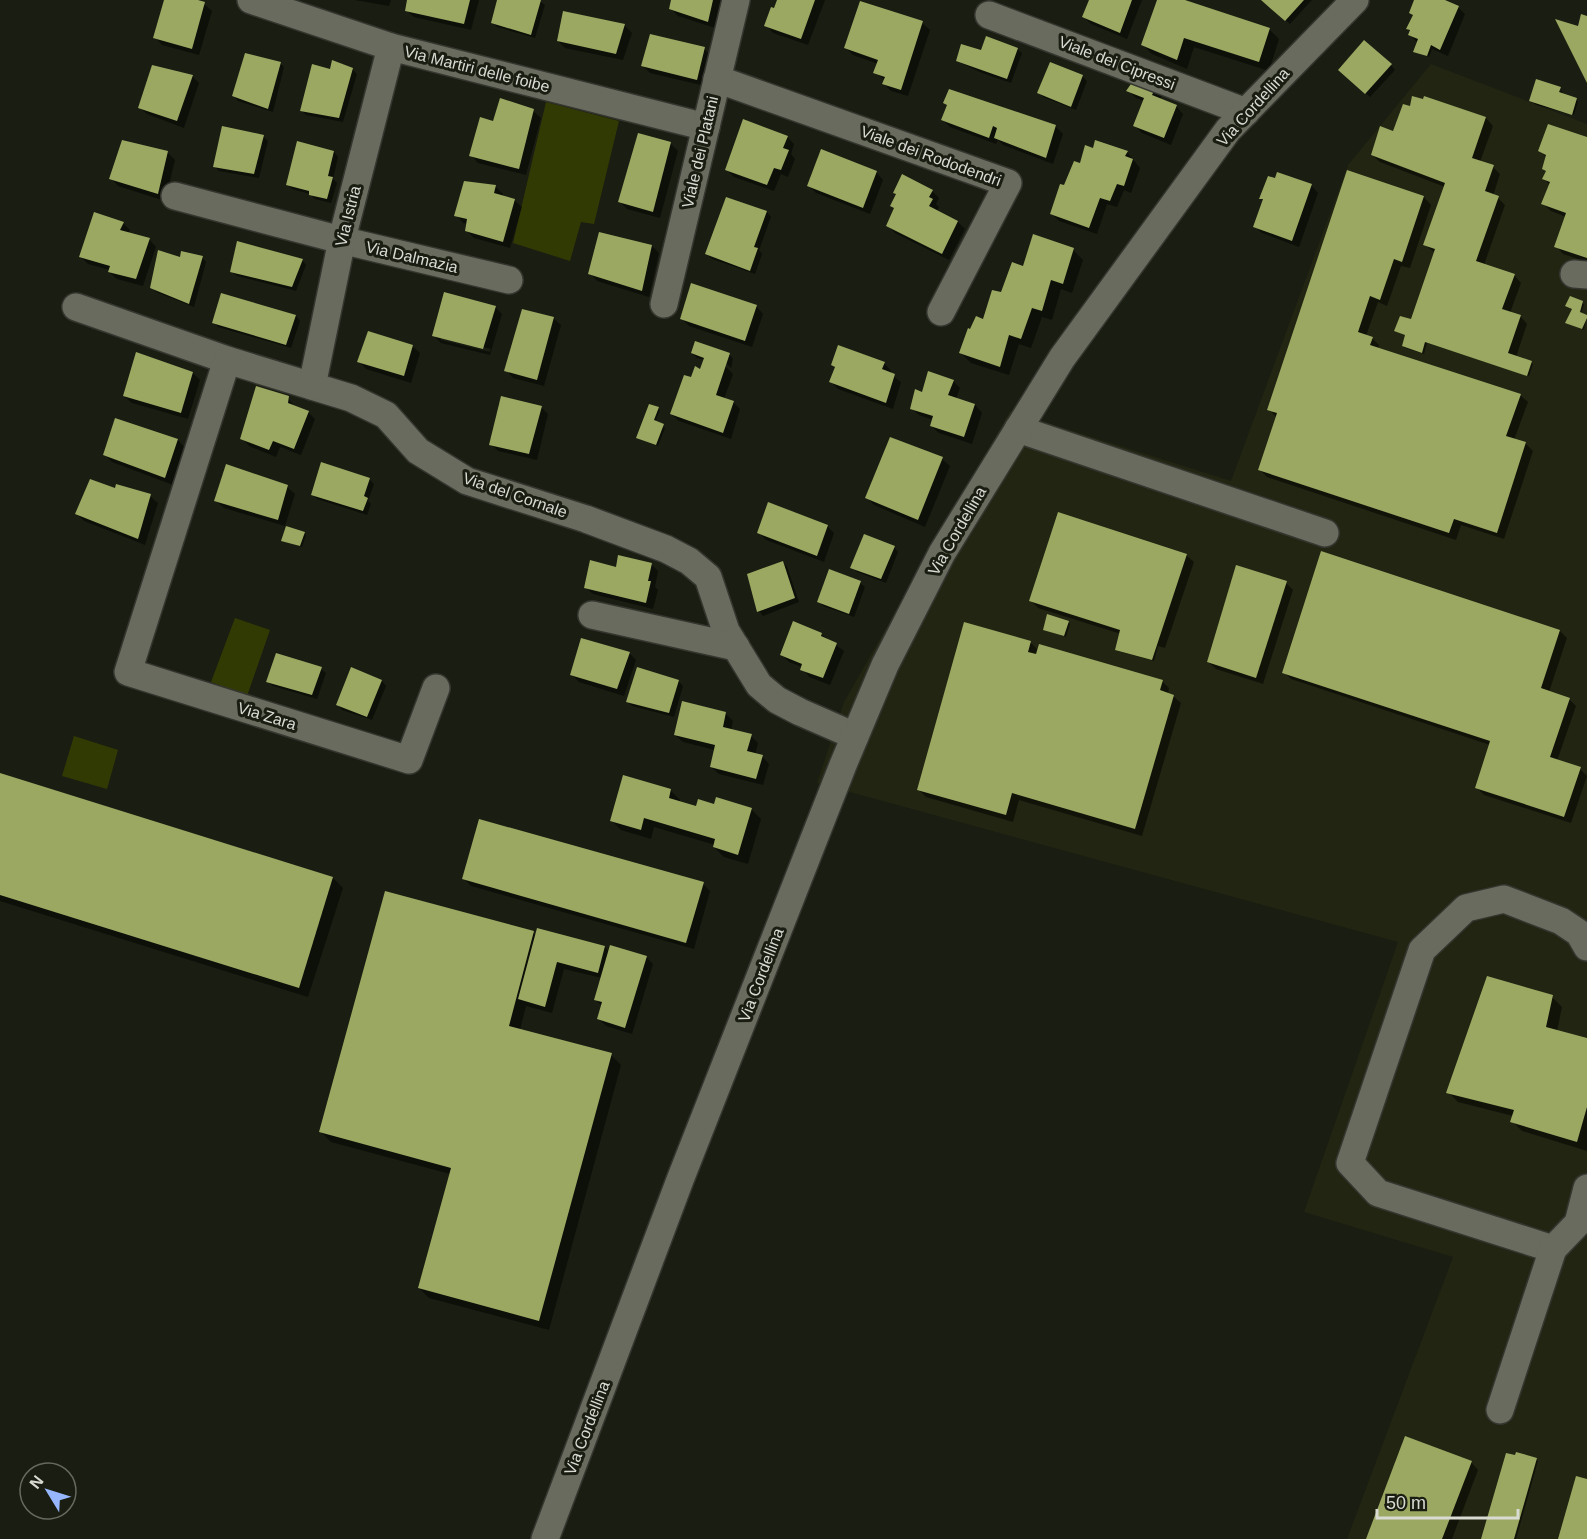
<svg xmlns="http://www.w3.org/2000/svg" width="1587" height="1539" viewBox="0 0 1587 1539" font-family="Helvetica,sans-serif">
	<rect width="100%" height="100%" fill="#1a1d11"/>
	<polygon fill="#212512" points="1431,64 1587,124 1587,1539 1347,1539 1453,1257 1304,1212 1398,942 817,783 844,702 1010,411 1231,481 1348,165"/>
	<g fill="#323a04">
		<polygon points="546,102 619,121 594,224 581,222 570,261 513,243"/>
		<polygon points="235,618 270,630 247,696 211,682"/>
		<polygon points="74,736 118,750 107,789 62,776"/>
	</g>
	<g fill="#0007" fill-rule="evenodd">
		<polygon points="166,0 193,0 204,4 212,11 199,55 162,45 155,37"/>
		<polygon points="355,0 391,0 389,6"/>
		<polygon points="408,0 479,0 471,30 414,17 406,10"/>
		<polygon points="498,0 538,0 545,5 535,38 497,27 493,23"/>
		<polygon points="672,0 722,0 715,28 678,16 670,8"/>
		<polygon points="778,0 825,0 808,45 773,33 766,25"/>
		<polygon points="1091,0 1142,0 1127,39 1091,24 1084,17"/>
		<polygon points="1159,0 1180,0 1269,29 1279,39 1269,71 1194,47 1187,69 1152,54 1142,44"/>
		<polygon points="1264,0 1312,0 1290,24"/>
		<polygon points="1416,0 1442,0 1458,7 1465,14 1448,56 1432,49 1429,57 1415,51 1418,43 1410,35 1411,32 1408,29 1414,16"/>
		<polygon points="564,13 625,26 632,33 623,60 565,48 558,41"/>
		<polygon points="922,23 930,30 908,96 891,91 884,84 885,80 875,72 878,64 853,55 846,48"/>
		<polygon points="704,49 712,56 705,86 650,73 642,65"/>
		<polygon points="1017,49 1022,53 1011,83 982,73 957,61 982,52"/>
		<polygon points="280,63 284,67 273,112 238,101 234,96"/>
		<polygon points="1391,65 1395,70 1370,97 1340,70"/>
		<polygon points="352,69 357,74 343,122 306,115 302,111 331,71"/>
		<polygon points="192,76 199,83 184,128 147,114 139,107"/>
		<polygon points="1082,76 1087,81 1076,110 1043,97 1039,93"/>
		<polygon points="1128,90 1164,91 1160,100 1176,106 1183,114 1171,145 1142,133 1135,126 1145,101 1136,98"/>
		<polygon points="1561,90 1564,95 1578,101 1574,115 1536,105 1531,100 1560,93"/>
		<polygon points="1425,98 1486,118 1493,126 1480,162 1493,167 1500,174 1493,196 1498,198 1505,205 1484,265 1514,275 1521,283 1510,313 1520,316 1527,324 1516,357 1533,364 1529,376 1427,343 1424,354 1405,348 1403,346 1407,336 1396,331 1412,321 1435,253 1425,245 1445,187 1380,162 1372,155 1394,133 1411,108 1424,101"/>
		<polygon points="945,103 1055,126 1063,134 1053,164 1003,145 998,140 996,144 950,127 943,120 948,106"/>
		<polygon points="533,111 541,118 526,175 478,163 471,155 494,123"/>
		<polygon points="263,136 268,141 259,178 219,171 214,166"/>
		<polygon points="787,137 794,144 791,154 795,159 788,177 781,174 774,191 734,177 726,169"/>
		<polygon points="1587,138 1587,262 1563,254 1556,246 1566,217 1551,211 1543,204 1550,185 1544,179 1547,172 1543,169 1547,158 1540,151"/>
		<polygon points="670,143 678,151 660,218 627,209 620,202"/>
		<polygon points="1094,150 1127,152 1140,168 1131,193 1124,190 1117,207 1107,204 1097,234 1059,221 1051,213 1065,187 1081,165"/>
		<polygon points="167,152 175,160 165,201 118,186 111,178"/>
		<polygon points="334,152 338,157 333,179 337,183 331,203 315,199 310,194 292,189 287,184"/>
		<polygon points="876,172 883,180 870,214 816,193 808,185"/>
		<polygon points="465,182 496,187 503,194 502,197 514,200 522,207 510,248 474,238 467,231 468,224 463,223 456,215"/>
		<polygon points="1311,185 1318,193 1299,247 1262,233 1254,226 1264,201 1261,198"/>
		<polygon points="932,191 939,198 936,204 939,207 937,211 958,222 965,229 949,260 895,233 888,226"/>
		<polygon points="1424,197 1431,205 1410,268 1401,266 1387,306 1378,302 1366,336 1372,338 1379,345 1378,349 1520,395 1528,402 1514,440 1526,444 1533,451 1504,539 1461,525 1456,540 1267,477 1260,470 1276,417 1269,409"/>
		<polygon points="727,198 767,212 771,217 759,250 762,254 755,274 712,259 707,254"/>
		<polygon points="123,223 130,230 128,234 149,239 156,247 143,286 117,279 109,272 110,270 88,264 81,257"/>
		<polygon points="652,246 659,253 649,297 597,281 590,273"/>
		<polygon points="1073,250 1083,260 1072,293 1061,289 1052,320 1042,317 1031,348 1019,344 1009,375 971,363 961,353 971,331 984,321 1024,268"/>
		<polygon points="202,257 206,262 194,307 156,292 152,287 181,259"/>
		<polygon points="302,260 306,265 296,291 237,276 232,272"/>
		<polygon points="222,295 296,316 300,321 291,348 218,327 214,323"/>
		<polygon points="1582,303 1584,304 1581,314 1587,316 1584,330 1569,324"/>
		<polygon points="756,306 763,314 752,347 689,326 681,318"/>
		<path d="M495 307 502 314 490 355 441 343 434 336ZM441 337 491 349 490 352 441 340Z"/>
		<polygon points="553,318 561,325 544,386 513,378 506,370"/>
		<polygon points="412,346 420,353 411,383 366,369 359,361"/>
		<polygon points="692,353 729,354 733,359 731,368 722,359 720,361 733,374 724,399 733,402 740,409 731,439 679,421 671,414 692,379 701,371 705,360 697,358"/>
		<polygon points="884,363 891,371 890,374 901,382 893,409 838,389 831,382 836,369 832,365"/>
		<polygon points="193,373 200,380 188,419 132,403 124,396"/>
		<polygon points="953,381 960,388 956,399 975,405 982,413 972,444 939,433 931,426 933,420 919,415 911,408 923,394"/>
		<polygon points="288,398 295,407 308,412 315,419 301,455 280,447 276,457 249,446 242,438"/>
		<polygon points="541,407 548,414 537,460 498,451 491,444"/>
		<polygon points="658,409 660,410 655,422 665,428 658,446 639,439"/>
		<polygon points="116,419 178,440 185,448 173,485 112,462 105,455"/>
		<polygon points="891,439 942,459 950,466 925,527 874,505 866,497"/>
		<polygon points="369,479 374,484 368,501 371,504 367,515 317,499 312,494"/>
		<polygon points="287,487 295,494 285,526 224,508 216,501"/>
		<polygon points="116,490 150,496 158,503 145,545 84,521 77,514"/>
		<polygon points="827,526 834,533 824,562 766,540 759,533"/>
		<polygon points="304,533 306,535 302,547 283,540"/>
		<polygon points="894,547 898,552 886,583 857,572 852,567"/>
		<polygon points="1186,555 1194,562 1165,648 1158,646 1154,661 1118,651 1116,649 1121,634 1038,608 1031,601"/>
		<polygon points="783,562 787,567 799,602 763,616 759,611"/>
		<polygon points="651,564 658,571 655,587 658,590 653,609 593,594 585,587"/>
		<polygon points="860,583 865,587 854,617 823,606 818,601"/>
		<polygon points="1286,583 1293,590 1263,684 1216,669 1208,662"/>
		<polygon points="1068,622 1070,624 1066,637 1045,630"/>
		<polygon points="1560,631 1567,638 1549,692 1569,699 1576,706 1557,761 1580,769 1587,776 1571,823 1484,795 1476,787 1490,745 1291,679 1284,672"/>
		<polygon points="821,634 844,651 830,685 809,677 802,667 789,662 782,655"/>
		<polygon points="1030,642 1039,651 1162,681 1169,688 1168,694 1173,696 1181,703 1142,836 1019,800 1013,822 926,797 919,790"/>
		<polygon points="629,653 636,660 624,696 579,682 572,675"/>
		<polygon points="321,669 326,673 317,699 273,686 268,682"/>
		<polygon points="352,669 382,681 386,686 372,720 342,710 338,705"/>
		<polygon points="678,681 683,686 674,717 632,706 627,701"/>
		<polygon points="726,714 733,721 731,730 751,736 758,743 755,755 762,756 769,764 763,785 719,774 711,767 715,750 683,742 675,735"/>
		<polygon points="0,775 333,878 343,888 308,997 0,901"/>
		<polygon points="670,790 680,800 680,802 697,808 715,806 751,809 761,819 748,864 724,857 714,847 715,845 654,827 651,839 621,830 611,820"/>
		<polygon points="464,879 703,884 710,891 694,949 471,886"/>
		<polygon points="538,930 605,947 609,952 646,957 653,964 632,1034 606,1026 599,1019 602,1006 595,999 602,978 564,969 552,1013 526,1006 520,1030 611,1055 621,1065 549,1330 429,1298 419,1288 450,1174 331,1142 321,1132 533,933 537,936"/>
		<polygon points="1552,997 1562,1007 1557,1031 1587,1039 1587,1151 1522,1131 1512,1121 1513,1116 1458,1102 1448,1092"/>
		<polygon points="1536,1459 1538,1461 1516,1539 1483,1539"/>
		<polygon points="1471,1462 1478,1470 1452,1539 1367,1539"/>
	</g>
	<g fill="#9aa862">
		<polygon points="164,0 198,0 205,2 192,49 153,38"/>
		<polygon points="407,0 470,0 464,24 405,11"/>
		<polygon points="497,0 541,0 531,35 491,23"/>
		<polygon points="671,0 713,0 708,22 669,9"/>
		<polygon points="777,0 815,0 801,39 764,26 771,7 774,8"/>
		<polygon points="1089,0 1132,0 1120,33 1082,17"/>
		<polygon points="1157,0 1185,0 1270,28 1259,62 1184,38 1177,60 1141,45"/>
		<polygon points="1261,0 1304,0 1285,21"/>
		<polygon points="1414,0 1445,0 1459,6 1440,50 1431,45 1427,56 1413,52 1418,39 1408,35 1410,30 1406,29 1413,15 1409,13"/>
		<polygon points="860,1 923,21 901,90 882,84 885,77 873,73 878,60 844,48"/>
		<polygon points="563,11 625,24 616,54 557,41"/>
		<polygon points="1581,14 1587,16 1587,83 1555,19 1578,26"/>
		<polygon points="650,34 705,47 697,80 641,66"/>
		<polygon points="986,36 1018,48 1007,79 956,61 961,44 981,50"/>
		<polygon points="1364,40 1392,64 1365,94 1338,70"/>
		<polygon points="245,53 281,62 268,109 232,96"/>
		<polygon points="332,60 353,68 339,118 300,111 312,64 330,69"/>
		<polygon points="1050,62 1083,75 1071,107 1037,93"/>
		<polygon points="152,65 193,75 177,121 138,108"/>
		<polygon points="1138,74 1158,82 1152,95 1177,105 1164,138 1133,126 1144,98 1126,91"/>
		<polygon points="1536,79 1561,87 1559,92 1577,98 1572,115 1529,101"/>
		<polygon points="949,89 1056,125 1046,158 994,138 997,128 993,126 989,138 941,120 947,105 943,103"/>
		<polygon points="1412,96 1423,99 1424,96 1486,117 1472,158 1494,165 1485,191 1499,196 1476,261 1515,274 1502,309 1521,315 1508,353 1532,361 1527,376 1425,342 1422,353 1402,346 1405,335 1394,331 1400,316 1411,319 1435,249 1423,245 1445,183 1371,155 1380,126 1393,131 1403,104 1410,106"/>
		<polygon points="500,98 534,109 519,169 469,156 480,117 493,121"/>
		<polygon points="743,119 788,136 783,148 789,150 781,170 774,168 767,185 725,170"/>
		<polygon points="1548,124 1587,137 1587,258 1554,247 1566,213 1541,204 1550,182 1542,179 1546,171 1542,169 1546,155 1538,151"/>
		<polygon points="222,126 264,135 254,174 213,167"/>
		<polygon points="638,133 671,142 653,212 618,202"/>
		<polygon points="122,140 168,151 158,194 109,179"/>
		<polygon points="1095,140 1128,151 1125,156 1133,159 1124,186 1117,184 1110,201 1100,198 1089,228 1050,214 1060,184 1064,185 1074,161 1080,163 1085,145 1093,148"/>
		<polygon points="297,141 334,151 328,176 333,177 327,199 309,195 309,191 286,185"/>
		<polygon points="821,149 877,171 863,208 807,186"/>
		<polygon points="1347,170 1424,196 1402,262 1394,259 1380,300 1370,296 1358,332 1373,337 1370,345 1521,394 1506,436 1526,442 1497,533 1454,519 1449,533 1258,470 1277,413 1267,410"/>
		<polygon points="1277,172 1312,184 1292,241 1253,227 1263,199 1259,199 1268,176 1275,178"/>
		<polygon points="902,174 933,190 929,197 933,199 929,206 958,221 942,254 886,226 894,208 890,206 896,194 893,193"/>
		<polygon points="464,181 496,185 494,193 515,199 503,242 465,231 467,219 454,216"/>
		<polygon points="726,197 767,211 754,247 758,248 750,271 705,254"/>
		<polygon points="94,212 124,222 120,230 150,238 136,279 108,272 110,266 79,257"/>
		<polygon points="599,232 652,245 642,291 588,274"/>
		<polygon points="1033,234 1074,248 1063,284 1051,280 1042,311 1032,308 1021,339 1009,335 1000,367 959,353 968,328 970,329 976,316 983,319 992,290 1001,292 1012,262 1023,266"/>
		<polygon points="237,241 303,259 292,287 230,272"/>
		<polygon points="158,250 180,257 181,251 203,256 189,304 150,288"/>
		<polygon points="691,283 757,305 745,341 680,319"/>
		<polygon points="444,292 496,306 483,349 432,336"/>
		<polygon points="221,293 296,315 286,345 212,323"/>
		<polygon points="1570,296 1583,301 1580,312 1587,315 1587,318 1582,329 1565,323 1572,309 1565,306"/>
		<polygon points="522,309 554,317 537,380 504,371"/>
		<polygon points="368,331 413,345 404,376 357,362"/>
		<polygon points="695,341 730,353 716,395 734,401 723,433 670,414 684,375 691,377 695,366 700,369 704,358 691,353"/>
		<polygon points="838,345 885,362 882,369 895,374 886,403 829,382 835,367 831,365"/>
		<polygon points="136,352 193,372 181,413 123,396"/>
		<polygon points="928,371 954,380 948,395 975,404 964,437 930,426 933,416 910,409 915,389 922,392"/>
		<polygon points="256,386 289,396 288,403 309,411 294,449 273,441 269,450 240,439"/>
		<polygon points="501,396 542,406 529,454 489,445"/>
		<polygon points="649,404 659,407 654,420 664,424 656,445 636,438"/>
		<polygon points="115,418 178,439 165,478 103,455"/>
		<polygon points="890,437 943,457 918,520 865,498"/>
		<polygon points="321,462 370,478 364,496 368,498 363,511 311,495"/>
		<polygon points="226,464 288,485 278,520 214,501"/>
		<polygon points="90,479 115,488 116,484 151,494 138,539 75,514"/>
		<polygon points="768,502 828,525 817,556 757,533"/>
		<polygon points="1058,512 1187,554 1152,660 1115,650 1120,630 1029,601"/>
		<polygon points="286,526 305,532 300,546 281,541"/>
		<polygon points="864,534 895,546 881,579 850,568"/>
		<polygon points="1321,551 1560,630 1541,688 1570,698 1550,757 1581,767 1564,817 1475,788 1490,741 1282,673"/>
		<polygon points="618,555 652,563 648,581 651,581 646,603 584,588 590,560 616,567"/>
		<polygon points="783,561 795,598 757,612 747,574"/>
		<polygon points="1236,565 1287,581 1256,678 1207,662"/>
		<polygon points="829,569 861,581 849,614 817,602"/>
		<polygon points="1047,614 1069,621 1064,636 1043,630"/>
		<polygon points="793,621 822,633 821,636 837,643 823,678 800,670 802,664 780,655"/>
		<polygon points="964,622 1031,641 1028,652 1036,654 1039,644 1163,680 1160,690 1174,695 1135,829 1012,793 1006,815 917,790"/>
		<polygon points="581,638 630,652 617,689 570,675"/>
		<polygon points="276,653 322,667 312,695 266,682"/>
		<polygon points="351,667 382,680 367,717 336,705"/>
		<polygon points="637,667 679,680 669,713 626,702"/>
		<polygon points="682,701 726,712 723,727 752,734 747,751 763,755 756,779 710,767 715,745 674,735"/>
		<polygon points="0,773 333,877 299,988 0,895"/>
		<polygon points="623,775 671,789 669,798 696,806 698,799 714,804 716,797 752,808 738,855 713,847 715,839 644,818 641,830 610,821"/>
		<polygon points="479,819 704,882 686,943 462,879"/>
		<polygon points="385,891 534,931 509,1026 612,1053 539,1321 418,1288 451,1168 319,1132"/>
		<polygon points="537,928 605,946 598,973 557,962 545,1007 518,999"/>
		<polygon points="610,945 647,956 625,1028 597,1019 602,1002 594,1000"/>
		<polygon points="1487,976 1553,995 1546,1027 1587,1038 1587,1107 1577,1142 1510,1122 1514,1110 1446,1093"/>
		<polygon points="1405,1436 1472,1461 1442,1539 1366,1539"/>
		<polygon points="1516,1452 1537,1458 1514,1539 1481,1539 1506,1453 1515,1455"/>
		<polygon points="1576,1476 1587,1479 1587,1539 1558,1539"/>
	</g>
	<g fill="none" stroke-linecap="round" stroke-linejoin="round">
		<defs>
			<g id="minor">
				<polyline points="251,0 391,47 706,127"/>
				<polyline points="989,15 1246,112"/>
				<polyline points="717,79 1008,183 941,312"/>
				<polyline points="175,196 341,240 509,280"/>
				<polyline points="1574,274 1587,275"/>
				<polyline points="664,304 736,0"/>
				<polyline points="76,307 227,360 351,398 386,415 418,451 467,481 586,519 666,549 689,561 708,577 726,631 759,685 777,700 800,712 855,736"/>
				<polyline points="227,360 128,672 409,760 436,688"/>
				<polyline points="312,386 343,235 391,47"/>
				<polyline points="1018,429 1325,533"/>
				<polyline points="592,615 736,647"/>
				<polyline points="1587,947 1579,933 1561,921 1504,899 1466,908 1422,950 1350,1163 1378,1193 1553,1249 1578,1223 1587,1188"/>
				<polyline points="1500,1410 1553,1249"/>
				<polyline points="545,1539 680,1180 843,765 885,665 942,553 1062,358 1228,130 1355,0"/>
			</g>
		</defs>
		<use href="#minor" stroke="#34362f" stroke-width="30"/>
		<use href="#minor" stroke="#686b5d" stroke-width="27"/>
	</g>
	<g text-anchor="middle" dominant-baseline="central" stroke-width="6" stroke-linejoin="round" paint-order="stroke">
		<g font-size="16" fill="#d9dbd3" stroke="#1a1d11">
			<text transform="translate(1117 63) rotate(21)">Viale dei Cipressi</text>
			<text transform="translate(477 69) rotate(14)">Via Martiri delle foibe</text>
			<text transform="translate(1253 107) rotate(-48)">Via Cordellina</text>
			<text transform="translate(700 152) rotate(-77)">Viale dei Platani</text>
			<text transform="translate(931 156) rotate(20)">Viale dei Rododendri</text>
			<text transform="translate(348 216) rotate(-76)">Via Istria</text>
			<text transform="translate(412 257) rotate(13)">Via Dalmazia</text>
			<text transform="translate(515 495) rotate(19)">Via del Cornale</text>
			<text transform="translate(957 531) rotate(-60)">Via Cordellina</text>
			<text transform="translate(267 716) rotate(17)">Via Zara</text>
			<text transform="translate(761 975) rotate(-69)">Via Cordellina</text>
			<text transform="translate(587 1428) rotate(-69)">Via Cordellina</text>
		</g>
	</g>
	<g transform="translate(48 1491) rotate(308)"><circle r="28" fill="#1a1d11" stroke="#66695f" stroke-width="1.5"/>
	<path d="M0-4.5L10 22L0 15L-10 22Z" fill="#96b6fd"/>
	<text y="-9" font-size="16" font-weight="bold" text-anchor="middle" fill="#d9dbd3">N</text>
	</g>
	<path d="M1377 1509v9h141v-9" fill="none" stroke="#d9dbd3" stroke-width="3"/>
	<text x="1386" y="1509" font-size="18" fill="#d9dbd3" stroke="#1a1d11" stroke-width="4.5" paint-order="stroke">50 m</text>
</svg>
